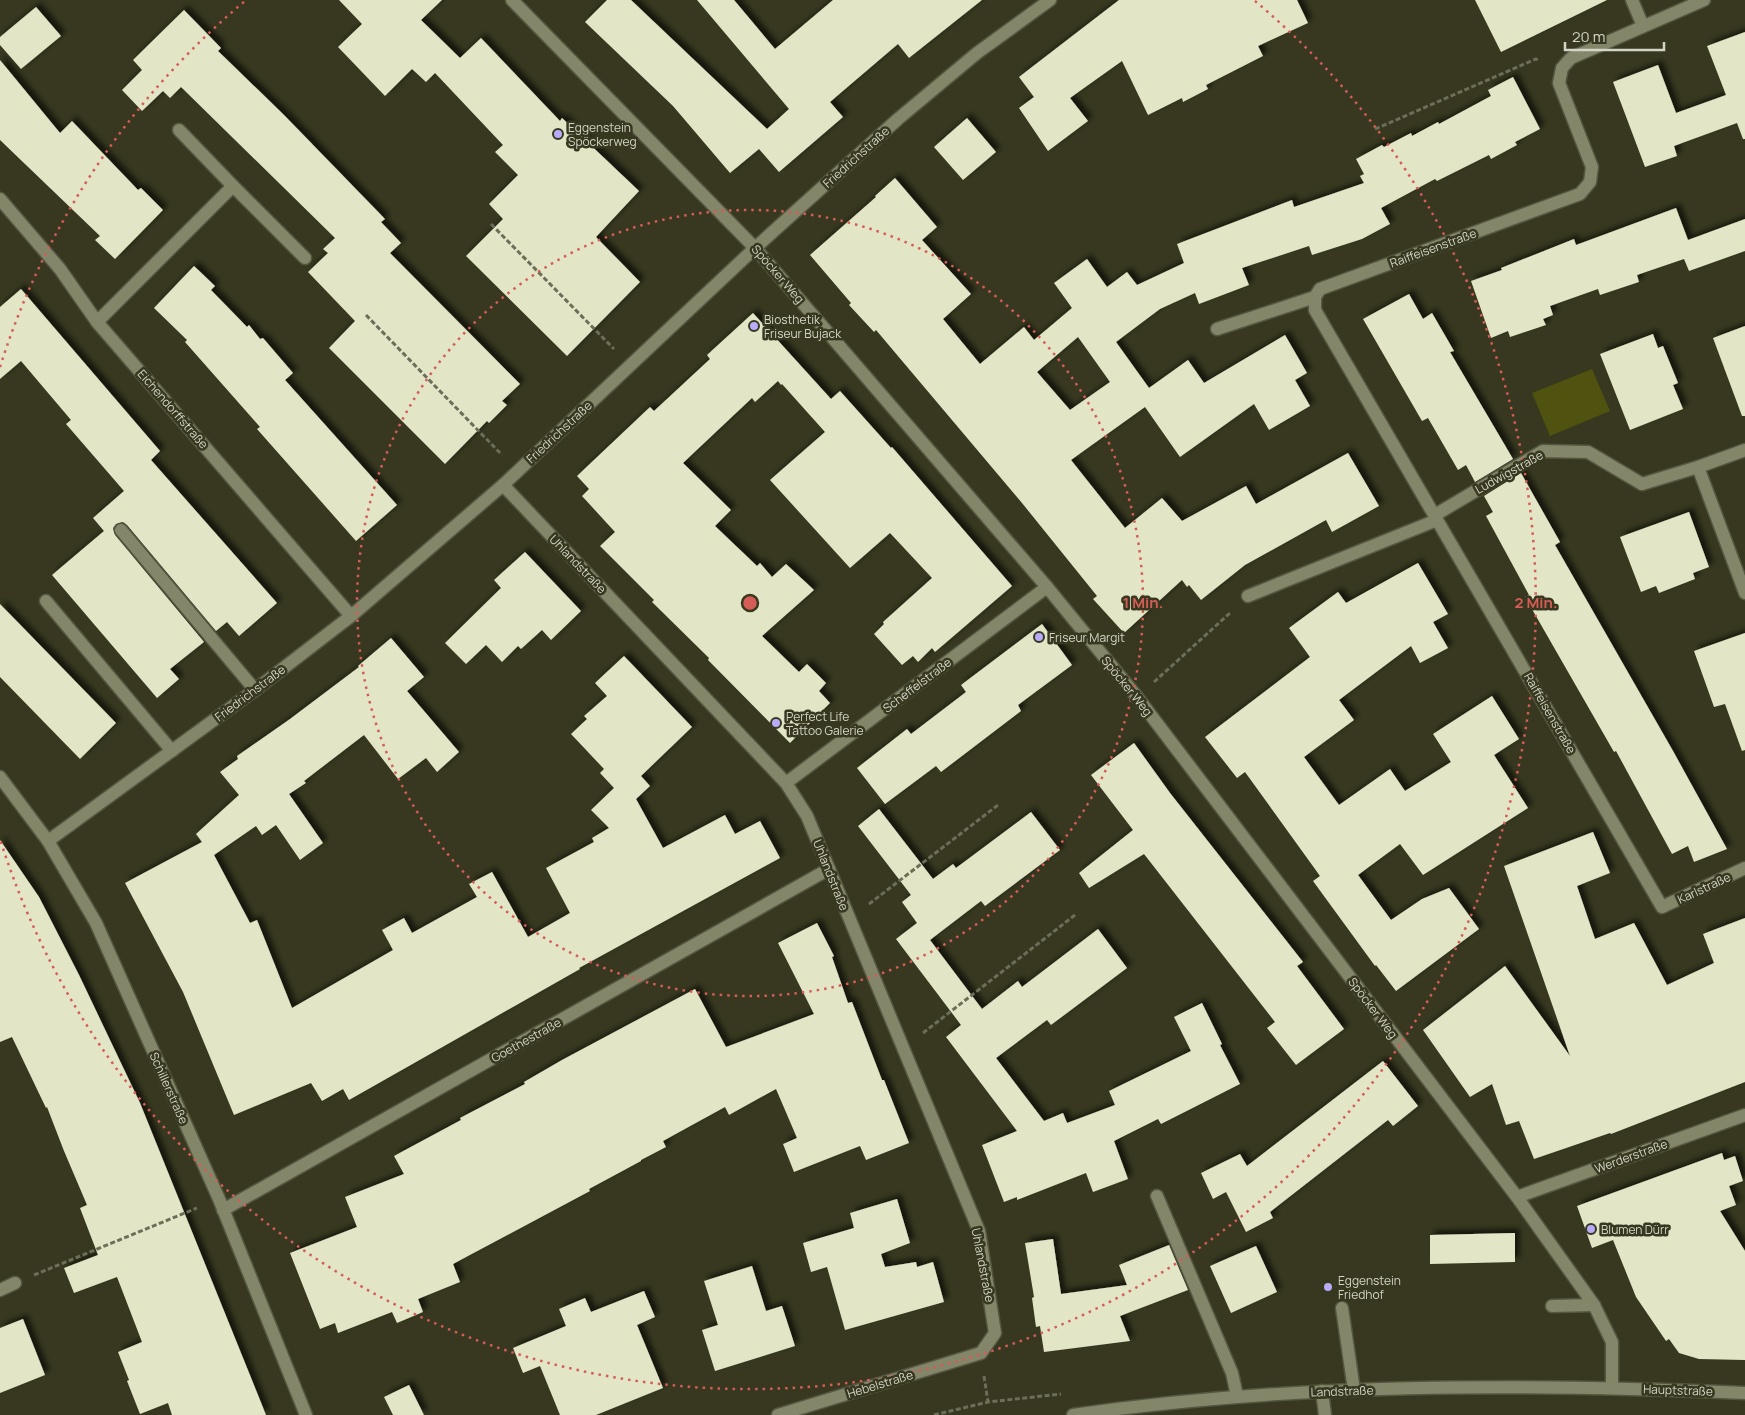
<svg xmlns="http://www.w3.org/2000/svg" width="1745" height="1415" viewBox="0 0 1745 1415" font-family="Manrope,sans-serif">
	<defs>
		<filter id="shadow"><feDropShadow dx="4.5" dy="-4.5" stdDeviation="2.5" flood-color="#0009"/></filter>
	</defs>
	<rect width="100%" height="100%" fill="#37381f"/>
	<polygon fill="#505210" points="1592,369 1610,411 1550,436 1532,393"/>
	<g fill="#e2e5c6" fill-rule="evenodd" filter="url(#shadow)">
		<polygon points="339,0 442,0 421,20 460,58 481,38 560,121 562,118 639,191 596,237 640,282 567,356 466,256 503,219 489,204 518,175 495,152 503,145 435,73 426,82 412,69 385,96 338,47 362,24"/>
		<polygon points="607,0 631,0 767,129 789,109 697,0 734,0 775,49 833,0 982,0 909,58 898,44 830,102 843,117 779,172 759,149 730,173 673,106 585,22"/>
		<polygon points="1119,0 1297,0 1308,23 1258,46 1263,56 1206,85 1208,89 1183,102 1182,98 1148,115 1122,61 1070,98 1088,121 1048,151 1019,108 1034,97 1019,77"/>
		<polygon points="1475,0 1607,0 1501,52"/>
		<polygon points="36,7 61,36 21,69 0,45 0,37"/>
		<polygon points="184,10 221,48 218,51 284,115 385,219 381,222 401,243 390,253 520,384 502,401 507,405 489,423 487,421 445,464 329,348 355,321 308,272 328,253 323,249 335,238 181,87 170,98 163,91 142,111 122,90 142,70 133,60"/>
		<polygon points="1745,32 1745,139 1743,139 1737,123 1674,146 1677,156 1645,167 1613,82 1658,65 1676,113 1726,95 1707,46"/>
		<polygon points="0,60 60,133 72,121 138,190 141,188 163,210 115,259 95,240 100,236 0,140"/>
		<path d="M1513 77 1540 129 1515 142 1517 145 1491 159 1489 155 1437 181 1435 179 1381 208 1390 224 1362 239 1312 255 1309 246 1242 268 1249 285 1199 304 1195 293 1160 309 1116 342 1149 388 1188 360 1204 383 1285 335 1307 373 1295 380 1310 406 1269 430 1254 404 1180 457 1145 407 1071 460 1125 528 1162 498 1182 521 1246 486 1256 504 1348 453 1379 506 1332 532 1326 520 1245 565 1201 600 1189 585 1187 587 1182 580 1124 633 1093 599 1097 596 1022 503 876 330 874 332 849 305 851 303 810 255 876 197 875 196 895 178 937 227 922 240 971 294 943 319 980 364 1024 327 1034 340 1072 308 1054 283 1087 259 1107 287 1127 272 1137 285 1184 263 1177 244 1292 200 1294 207 1364 183 1360 176 1364 174 1356 159 1382 145 1384 147 1411 133 1412 136 1438 122 1439 124 1491 96 1488 90ZM1078 337 1110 382 1070 410 1037 372Z"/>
		<polygon points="967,118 996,152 963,180 934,147"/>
		<polygon points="1676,208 1688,240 1745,219 1745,251 1689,271 1684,259 1637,275 1639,282 1600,295 1598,289 1550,306 1553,315 1543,319 1546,325 1510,337 1508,331 1491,338 1471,281 1502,270 1501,268 1574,239 1576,245"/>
		<polygon points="194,266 215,286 211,290 247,327 249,325 260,339 263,338 293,373 285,380 397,505 356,541 257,429 260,427 185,342 187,340 154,308"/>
		<polygon points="21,289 160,451 151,460 277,603 239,636 227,622 216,631 127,525 123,522 116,524 113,528 115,535 204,642 170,669 179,679 157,698 52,575 104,531 93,518 124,491 66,424 71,420 21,361 0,379 0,307"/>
		<polygon points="1409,294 1423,319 1432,313 1454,351 1450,352 1513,459 1475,482 1466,465 1458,470 1428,418 1422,421 1363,319"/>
		<polygon points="753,313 831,399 840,391 891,448 892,447 1012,586 935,652 932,648 918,662 913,656 902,665 874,634 884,624 883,622 932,578 890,533 850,568 770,480 825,432 782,384 781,385 778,381 755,402 752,398 683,463 731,510 715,526 757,566 760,563 772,577 786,564 814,590 762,636 799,672 807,664 826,683 819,691 830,703 790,743 708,660 709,658 652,602 654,600 600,546 615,532 582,496 589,489 577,476 650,407 654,411 710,359 707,355"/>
		<polygon points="1745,326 1745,416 1742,416 1713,338"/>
		<polygon points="1653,334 1658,348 1663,346 1678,383 1673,385 1683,409 1630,430 1600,354"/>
		<polygon points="1521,473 1560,542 1555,545 1673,751 1727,849 1694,862 1688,846 1672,854 1616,751 1614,752 1525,597 1529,595 1486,516 1493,512 1484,496"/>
		<polygon points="1689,512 1709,567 1693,573 1695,579 1659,593 1656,586 1641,592 1620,537"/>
		<polygon points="525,552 581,611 551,640 542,630 521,649 518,646 502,662 486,645 466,664 445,643 501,588 494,580"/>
		<polygon points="1418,563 1448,614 1433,622 1448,648 1420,663 1411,646 1339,700 1354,720 1304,757 1339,805 1390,769 1405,791 1451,762 1433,734 1492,696 1519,739 1494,755 1528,808 1423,875 1400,844 1358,875 1391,920 1422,899 1449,888 1479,929 1396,991 1376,965 1375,966 1313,881 1320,876 1245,772 1237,778 1205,737 1310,657 1289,628 1338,592 1346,603"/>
		<polygon points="0,604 116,723 80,759 0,677"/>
		<polygon points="1042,624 1072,665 1018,705 1021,711 941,772 936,766 885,804 857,768 907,729 911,734 966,692 961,685"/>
		<polygon points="1745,633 1745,750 1742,751 1725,704 1714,707 1694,651"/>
		<polygon points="391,638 424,677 407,691 459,752 437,772 426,758 398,779 364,735 304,781 306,783 289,794 323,843 300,860 276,825 262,835 256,826 214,855 250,923 257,920 292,1008 393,950 382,930 404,918 412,933 477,897 469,884 492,872 528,937 570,913 546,868 594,842 592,838 609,828 591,810 614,788 600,773 604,769 571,734 587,719 584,716 607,696 595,683 624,656 692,727 641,776 650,786 636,799 663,848 725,815 735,834 760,821 780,858 579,968 580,969 349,1100 343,1089 322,1101 311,1083 234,1115 183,992 125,883 202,842 196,834 239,795 220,772 238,759 237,756 290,719 359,667 358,666"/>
		<polygon points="1134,743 1170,793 1303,962 1297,966 1344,1029 1296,1065 1267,1028 1275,1022 1144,854 1089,888 1079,873 1133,830 1091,775"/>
		<polygon points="879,809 933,879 953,864 956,868 1031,812 1060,850 985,906 981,901 930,940 982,1009 1018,981 1022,987 1098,929 1127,968 1051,1025 1047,1020 996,1058 1044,1121 1063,1113 1067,1123 1115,1105 1109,1091 1191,1051 1174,1017 1202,1003 1222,1044 1220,1045 1240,1084 1161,1124 1158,1119 1114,1141 1128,1179 1093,1192 1086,1173 1017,1200 1017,1197 1004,1202 982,1145 1017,1131 946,1037 961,1025 896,939 917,923 902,902 911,895 858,826"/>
		<polygon points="1593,832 1610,873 1577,886 1595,939 1634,923 1667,985 1714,963 1703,934 1745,918 1745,1082 1611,1134 1610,1133 1534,1159 1519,1121 1506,1125 1492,1084 1470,1097 1423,1030 1505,966 1570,1056 1504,866"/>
		<polygon points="0,840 39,897 79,975 140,1103 266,1415 172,1415 168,1403 140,1414 127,1381 129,1380 118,1352 142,1342 117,1277 74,1293 64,1268 98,1255 80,1208 87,1205 64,1151 47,1107 46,1108 12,1037 0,1042"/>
		<polygon points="817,923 834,956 832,957 848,1003 852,1002 882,1080 884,1080 909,1143 866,1160 860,1146 794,1172 783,1144 797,1138 776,1089 729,1115 725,1107 663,1141 666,1147 641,1160 641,1161 589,1189 590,1191 453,1264 460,1282 418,1299 423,1312 397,1323 392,1312 338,1333 335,1323 320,1329 290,1253 357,1227 345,1197 404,1174 394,1156 461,1120 460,1118 525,1084 524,1082 562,1060 695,989 726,1047 814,1014 778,943"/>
		<polygon points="1383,1061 1418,1106 1393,1126 1388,1120 1270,1212 1273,1218 1246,1232 1226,1192 1213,1199 1201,1173 1240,1154 1247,1166"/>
		<polygon points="1722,1153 1724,1160 1735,1156 1743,1181 1729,1186 1736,1205 1720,1211 1745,1251 1745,1360 1699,1359 1679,1353 1669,1339 1666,1341 1636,1297 1613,1240 1592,1248 1577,1206"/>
		<polygon points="897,1199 910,1243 881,1254 885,1267 916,1262 917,1267 933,1262 944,1302 845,1330 827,1267 811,1272 803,1243 854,1228 850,1213"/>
		<polygon points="1515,1233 1515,1262 1430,1264 1430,1235"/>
		<polygon points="1053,1239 1061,1294 1127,1285 1119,1265 1169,1245 1188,1290 1120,1316 1130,1341 1044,1352 1040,1326 1036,1327 1032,1298 1034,1297 1025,1243"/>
		<polygon points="1256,1246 1277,1292 1231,1313 1210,1266"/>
		<polygon points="752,1266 766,1311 782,1306 795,1346 715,1371 702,1330 718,1325 704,1281"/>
		<polygon points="644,1291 655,1317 637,1325 663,1388 596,1415 560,1415 540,1366 523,1373 513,1348 566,1326 559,1309 585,1298 591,1312"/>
		<polygon points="23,1319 45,1375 0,1393 0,1328"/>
		<polygon points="409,1385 424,1415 393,1415 384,1397"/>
	</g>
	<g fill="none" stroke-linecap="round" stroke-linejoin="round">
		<defs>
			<g id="lane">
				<polyline points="179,130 233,186"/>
				<polyline points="97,322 233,186 305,258"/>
				<polyline points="1217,329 1315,297"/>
				<polyline points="121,530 255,690"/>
				<polyline points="46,601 172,751"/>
				<polyline points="1157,1196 1232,1373 1237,1396"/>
				<polyline points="0,1290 15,1283"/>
				<polyline points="1552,1306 1594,1305"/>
				<polyline points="1342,1308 1354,1390"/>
			</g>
			<g id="street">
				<polyline points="512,0 755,248 1047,587 1137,697 1517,1197 1594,1305 1612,1342 1612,1388"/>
				<polyline points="1632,0 1643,26"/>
				<polyline points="1704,0 1571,58 1562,68 1559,83 1592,167 1590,182 1580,194 1320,289 1315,297 1315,310 1662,907 1745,868"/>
				<polyline points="0,199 60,269 97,322 351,616"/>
				<polyline points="1698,467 1745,593"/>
				<polyline points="503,485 786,783 807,816 979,1231 995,1333 981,1353 778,1415"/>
				<polyline points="1435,515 1543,451 1588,452 1642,484 1698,467 1745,450"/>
				<polyline points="1248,596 1437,520"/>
				<polyline points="0,777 48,841 96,923 219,1199 306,1415"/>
				<polyline points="786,783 1047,587"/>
				<polyline points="48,841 255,690 351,616 503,485 755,248 898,119 977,53 1050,0"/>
				<polyline points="1517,1197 1745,1115"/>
				<polyline points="223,1210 829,869"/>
				<polyline points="1322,1391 1325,1415"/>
			</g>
			<path id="secondary" d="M1073 1415C1295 1383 1521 1383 1745 1393"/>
		</defs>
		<use href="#lane" stroke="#545640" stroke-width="15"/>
		<use href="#street" stroke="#545640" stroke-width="15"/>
		<use href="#secondary" stroke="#545640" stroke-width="15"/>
		<g stroke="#6d6e59" stroke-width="3" stroke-dasharray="5 2.5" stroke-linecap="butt">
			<polyline points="1375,129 1536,59 1540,61"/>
			<polyline points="491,224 614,349"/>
			<polyline points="366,315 502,455"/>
			<polyline points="1154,682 1231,612"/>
			<polyline points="869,904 998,805"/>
			<polyline points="923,1033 1075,915"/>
			<polyline points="34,1275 197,1208"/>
			<polyline points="984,1376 988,1402"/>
			<polyline points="934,1415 988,1402 1061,1394"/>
		</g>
		<use href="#lane" stroke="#84866a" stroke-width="12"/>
		<use href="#street" stroke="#84866a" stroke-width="12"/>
		<use href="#secondary" stroke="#84866a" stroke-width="12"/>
	</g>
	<g fill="none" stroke="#d55c57" stroke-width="2.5" stroke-dasharray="2.5 5">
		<circle cx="750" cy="603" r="393"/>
		<path d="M0 367A786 786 0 0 1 245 1M1255 1A786 786 0 1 1 0 839"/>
	</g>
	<g fill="#b8abf7" stroke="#37381f" stroke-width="2">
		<circle cx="558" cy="134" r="5"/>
		<circle cx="754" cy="326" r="5"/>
		<circle cx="1039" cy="637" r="5"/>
		<circle cx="776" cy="723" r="5"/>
		<circle cx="1591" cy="1229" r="5"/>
		<circle cx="1328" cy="1287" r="5"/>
	</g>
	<g text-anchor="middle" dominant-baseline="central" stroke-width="5" stroke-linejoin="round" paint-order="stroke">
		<g font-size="12" fill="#d3d5c6" stroke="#37381f" text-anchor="start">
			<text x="568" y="127">Eggenstein<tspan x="568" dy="14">Spöckerweg</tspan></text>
			<text x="764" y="319">Biosthetik<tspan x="764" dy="14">Friseur Bujack</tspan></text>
			<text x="1049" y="637">Friseur Margit</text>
			<text x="786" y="716">Perfect Life<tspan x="786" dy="14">Tattoo Galerie</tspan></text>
			<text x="1601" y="1229">Blumen Dürr</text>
			<text x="1338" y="1280">Eggenstein<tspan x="1338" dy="14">Friedhof</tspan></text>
		</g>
		<g font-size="12" fill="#d3d5c6" stroke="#37381f">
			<text transform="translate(856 157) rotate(-42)">Friedrichstraße</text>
			<text transform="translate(1433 248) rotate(-20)">Raiffeisenstraße</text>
			<text transform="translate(778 274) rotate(49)">Spöcker Weg</text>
			<text transform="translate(173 409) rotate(49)">Eichendorffstraße</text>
			<text transform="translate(559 432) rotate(-43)">Friedrichstraße</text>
			<text transform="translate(1509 472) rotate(-29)">Ludwigstraße</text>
			<text transform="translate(578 564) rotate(46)">Uhlandstraße</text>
			<text transform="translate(917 685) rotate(-37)">Scheffelstraße</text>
			<text transform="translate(1127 686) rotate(51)">Spöcker Weg</text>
			<text transform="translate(250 693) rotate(-37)">Friedrichstraße</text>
			<text transform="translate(1550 713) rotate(60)">Raiffeisenstraße</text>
			<text transform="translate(831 875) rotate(68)">Uhlandstraße</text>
			<text transform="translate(1704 888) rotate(-25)">Karlstraße</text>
			<text transform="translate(1373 1008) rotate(53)">Spöcker Weg</text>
			<text transform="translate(526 1040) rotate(-29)">Goethestraße</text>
			<text transform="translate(169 1088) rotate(66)">Schillerstraße</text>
			<text transform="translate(1631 1156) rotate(-20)">Werderstraße</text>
			<text transform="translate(983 1265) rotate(79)">Uhlandstraße</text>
			<text transform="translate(880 1384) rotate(-17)">Hebelstraße</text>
			<text transform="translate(1678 1390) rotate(2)">Hauptstraße</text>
			<text transform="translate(1342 1391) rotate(-2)">Landstraße</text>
		</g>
	</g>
	<circle cx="750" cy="603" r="8" fill="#d55c57" stroke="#37381f" stroke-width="2.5"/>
	<g font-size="15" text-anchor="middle" font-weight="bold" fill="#d55c57" stroke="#37381f" stroke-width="5" stroke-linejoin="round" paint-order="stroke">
		<text x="1143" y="608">1 Min.</text>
		<text x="1536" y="608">2 Min.</text>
	</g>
	<path d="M1565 42v8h99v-8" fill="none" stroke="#d3d5c6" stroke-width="2.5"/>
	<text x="1572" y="42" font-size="15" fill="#d3d5c6" stroke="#37381f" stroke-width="4" paint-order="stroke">20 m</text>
</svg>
